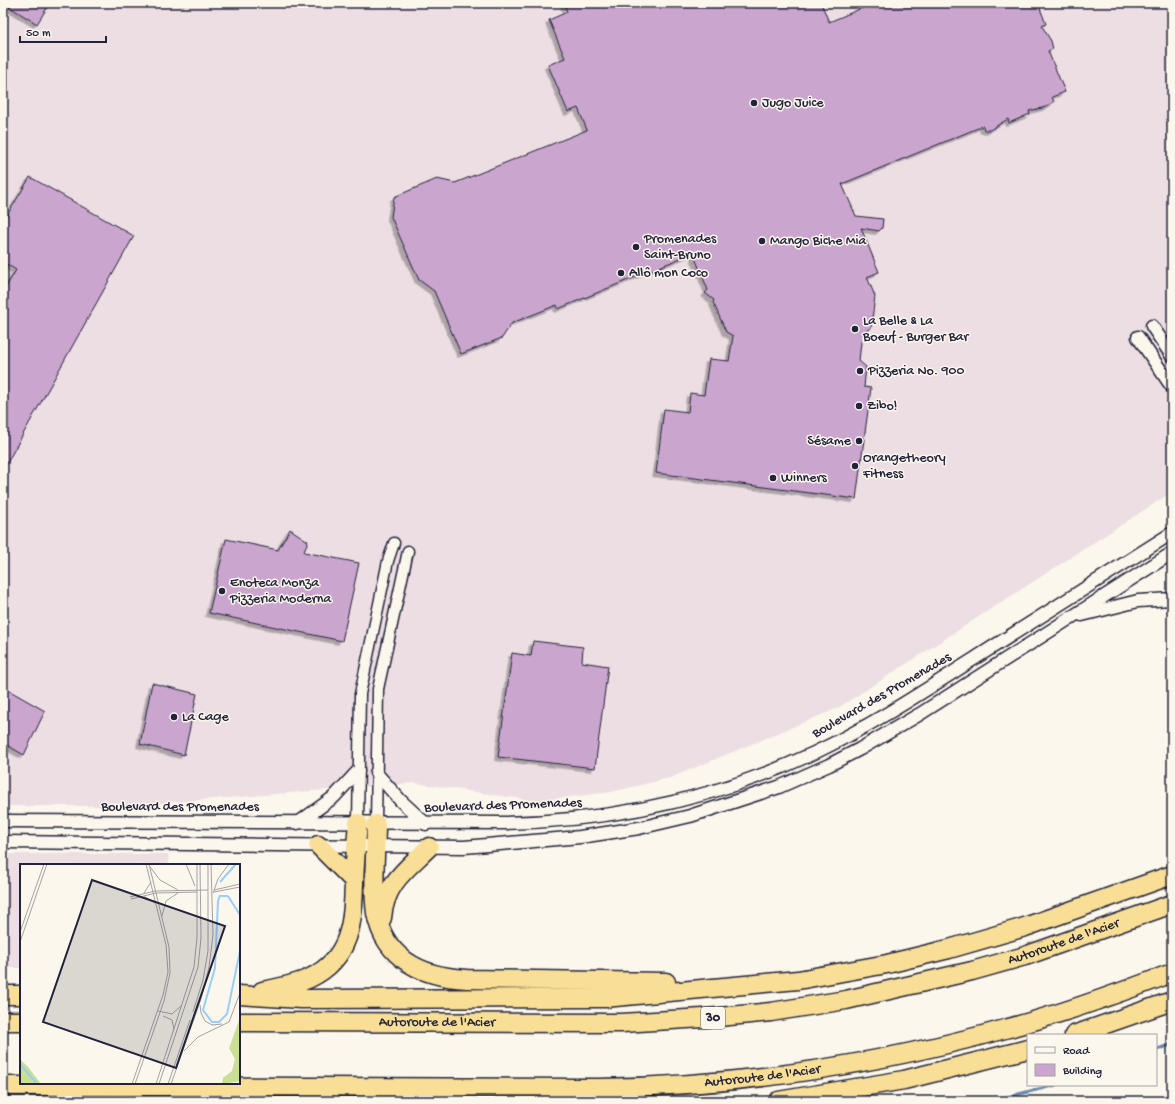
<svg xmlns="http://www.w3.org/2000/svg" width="1175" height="1104" viewBox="0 0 1175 1104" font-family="'Gochi Hand',sans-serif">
	<defs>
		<filter id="shadow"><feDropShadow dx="-3.5" dy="3.5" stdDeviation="0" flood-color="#0004"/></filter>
	</defs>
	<rect width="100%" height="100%" fill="#fbf7ec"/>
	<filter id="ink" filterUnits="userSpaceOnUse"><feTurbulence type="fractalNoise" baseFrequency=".025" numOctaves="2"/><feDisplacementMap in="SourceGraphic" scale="8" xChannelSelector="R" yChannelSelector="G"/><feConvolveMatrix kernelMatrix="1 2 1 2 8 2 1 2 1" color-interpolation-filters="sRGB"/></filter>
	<g filter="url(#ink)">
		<g fill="#ecdee3">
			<polygon points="3,3 1172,3 1172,492 838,708 670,778 611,792 536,801 415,783 162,803 145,806 3,806"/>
			<polygon points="3,854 168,854 169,865 21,865 21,968 3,968"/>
		</g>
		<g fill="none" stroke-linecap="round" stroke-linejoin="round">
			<g stroke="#6a89ac" stroke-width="3.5">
				<polyline points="1156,1050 1172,1044"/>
				<polyline points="992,1101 1055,1085"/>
			</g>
		</g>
		<g fill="#caa5ce" stroke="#22223b" filter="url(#shadow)">
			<polygon points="3,3 50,3 37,24"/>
			<polygon points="564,3 821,3 829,22 874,3 1038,3 1046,24 1042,26 1051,41 1053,49 1048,51 1065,92 1052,97 1054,102 1046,107 1029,111 1030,114 1009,123 1008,119 990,130 984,130 983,126 842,184 856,216 883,219 882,228 879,231 861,228 879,272 867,277 875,296 871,328 862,333 859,361 866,367 864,387 871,388 856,499 656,473 664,409 688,412 690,393 704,395 709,359 729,361 733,336 726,332 713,302 714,300 705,293 708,290 693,253 558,309 557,305 512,323 502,338 461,354 434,291 419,280 391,217 394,197 437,179 455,183 587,130 578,108 568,112 548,65 565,58 549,20 567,12"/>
			<polygon points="30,177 134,236 3,470 3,292 16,270 3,262 3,222"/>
			<polygon points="290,529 308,541 304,552 359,563 342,641 209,613 226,539 278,550"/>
			<polygon points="533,641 583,647 582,662 608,666 595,768 498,757 512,653 531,656"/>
			<polygon points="152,683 197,694 184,755 140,744"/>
			<polygon points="3,687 45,711 24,755 3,743"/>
		</g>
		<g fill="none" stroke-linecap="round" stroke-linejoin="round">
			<defs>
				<g id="minor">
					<polyline points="358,823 360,694 388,561 394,543"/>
					<polyline points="376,824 378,689 408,551"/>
				</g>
				<g id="tertiary">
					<polyline points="1152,326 1172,356"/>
					<polyline points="1138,337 1172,387"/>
					<polyline points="1082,615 1138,601 1172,599"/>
					<polyline points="376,773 401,801 426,824"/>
					<path d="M3 821 504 823C612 821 716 799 814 753 871 726 924 691 977 657 1042 615 1107 574 1172 533"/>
					<polyline points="298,823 334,797 358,771"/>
					<polyline points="3,842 464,847 580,837 639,828 690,816 779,787 829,765 860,749 920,714 1172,553"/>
				</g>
				<g id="motorway">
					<path d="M376 824C376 853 372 884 376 913 385 960 424 977 467 979L666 982"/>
					<polyline points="318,845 354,881"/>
					<path d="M382 918C385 883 406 870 429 847"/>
					<path d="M262 991C278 988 295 985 310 978 351 958 353 922 354 882 355 862 356 843 358 823"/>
					<polyline points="3,995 21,995"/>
					<polyline points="239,995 301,999 604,998 798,980 887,964 949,949 1025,927 1172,875"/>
					<polyline points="3,1021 21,1021"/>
					<path id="s1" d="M239 1022 622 1023 719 1017 771 1012 846 1000 972 971 1025 956 1172 904"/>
					<polyline points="1074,1035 1172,1001"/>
					<path id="s2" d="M3 1086 599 1088C737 1086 872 1066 1005 1029 1062 1014 1117 994 1172 973"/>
					<polyline points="778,1101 904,1080 1028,1049"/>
				</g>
			</defs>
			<use href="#minor" stroke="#22223b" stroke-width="13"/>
			<use href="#tertiary" stroke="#22223b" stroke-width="15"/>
			<use href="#motorway" stroke="#22223b" stroke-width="21"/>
			<use href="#minor" stroke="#fbf7ec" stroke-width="10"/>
			<use href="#tertiary" stroke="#fbf7ec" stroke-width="12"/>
			<use href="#motorway" stroke="#f9df96" stroke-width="18"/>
		</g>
	</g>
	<g fill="#22223b" stroke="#fbf7ec" stroke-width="1.5">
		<circle cx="754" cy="103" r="4"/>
		<circle cx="762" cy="241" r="4"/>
		<circle cx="636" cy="247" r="4"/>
		<circle cx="621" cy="273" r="4"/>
		<circle cx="855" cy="329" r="4"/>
		<circle cx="860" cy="371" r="4"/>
		<circle cx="859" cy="406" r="4"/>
		<circle cx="859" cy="441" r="4"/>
		<circle cx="855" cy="466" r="4"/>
		<circle cx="773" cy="478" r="4"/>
		<circle cx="222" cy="591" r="4"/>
		<circle cx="174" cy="717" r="4"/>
	</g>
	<g text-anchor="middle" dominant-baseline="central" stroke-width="3" stroke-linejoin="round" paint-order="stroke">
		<rect fill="#fbf7ec" stroke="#636270" stroke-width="1" x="701" y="1007" width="24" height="22" rx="3"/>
		<g font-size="13" font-weight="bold" fill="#22223b">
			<text x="713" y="1018">30</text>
		</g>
		<g font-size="14" fill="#22223b" stroke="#fbf7ec" text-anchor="start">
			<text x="762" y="103">Jugo Juice</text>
			<text x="644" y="239">Promenades<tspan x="644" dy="16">Saint-Bruno</tspan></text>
			<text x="770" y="241">Mango Biche Mia</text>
			<text x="629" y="273">Allô mon Coco</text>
			<text x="863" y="321">La Belle &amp; La<tspan x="863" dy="16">Boeuf - Burger Bar</tspan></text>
			<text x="868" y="371">Pizzeria No. 900</text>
			<text x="867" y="406">Zibo!</text>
			<text x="851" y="441" text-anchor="end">Sésame</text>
			<text x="863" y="458">Orangetheory<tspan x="863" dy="16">Fitness</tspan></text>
			<text x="781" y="478">Winners</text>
			<text x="230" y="583">Enoteca Monza<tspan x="230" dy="16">Pizzeria Moderna</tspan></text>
			<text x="182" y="717">La Cage</text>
		</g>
		<g font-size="14" fill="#22223b" stroke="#fbf7ec">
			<text transform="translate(882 696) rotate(-30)">Boulevard des Promenades</text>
			<text transform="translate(503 806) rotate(-2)">Boulevard des Promenades</text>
			<text x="180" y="807">Boulevard des Promenades</text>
			<text stroke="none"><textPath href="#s1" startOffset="834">Autoroute de l'Acier</textPath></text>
			<text stroke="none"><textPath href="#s1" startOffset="198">Autoroute de l'Acier</textPath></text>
			<text stroke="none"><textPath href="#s2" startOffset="760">Autoroute de l'Acier</textPath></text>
		</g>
	</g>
	<g transform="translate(20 864)">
		<rect width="220" height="220" fill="#fbf7ec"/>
		<path d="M220 154V217L202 220 203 214 212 207 215 195 209 184ZM0 195 8 203 21 220H0Z" fill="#c9df94"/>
		<path fill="none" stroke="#9acef8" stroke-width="2" d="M200 18 216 0M208 32H200L198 37 195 104 183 146 192 158H199L207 150 220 87M208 32 220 51M0 200 17 220"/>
		<path fill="none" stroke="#a4a2a5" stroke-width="1" d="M166 0 175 22M130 3 140 16 158 26M194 26 220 20M194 28 220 23M124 29 131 18M193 29 198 15 209 0M124 32 135 39M110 33 135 27 188 26M111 35 136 29 177 28M142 52 146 37 158 29M0 68 24 0M0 78 27 0M180 141 181 149 185 157 192 161 202 160M138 147 152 150 161 142M173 148 183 116 188 87V0M143 152 152 156 154 165M164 187 178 173 209 158 220 129M112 220 143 131 148 108 146 81 126 0M115 220 144 137 150 109 149 83 129 0M136 220 174 103 177 73V0M139 220 178 103 181 74 180 0M148 220 170 156M151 220 181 135 189 103 193 71 191 0"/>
		<path fill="#22223b" fill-opacity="0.15" stroke="#22223b" stroke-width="2" d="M72 16 205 62 156 204 23 158Z"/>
		<rect width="220" height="220" fill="none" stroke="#22223b" stroke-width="2"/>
	</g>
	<rect width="1175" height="1104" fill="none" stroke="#fbf7ec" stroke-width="16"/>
	<rect x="8" y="8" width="1159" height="1088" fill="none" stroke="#22223b" stroke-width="1.5" filter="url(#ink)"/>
	<rect x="1027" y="1034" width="130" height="52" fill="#fbf7ec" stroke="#a4a2a5"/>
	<rect x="1035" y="1047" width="20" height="6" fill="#fbf7ec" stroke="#a4a2a5"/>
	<text x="1063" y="1054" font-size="12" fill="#22223b">Road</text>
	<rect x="1035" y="1064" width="20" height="12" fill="#caa5ce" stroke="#a4a2a5"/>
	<text x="1063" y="1074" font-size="12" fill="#22223b">Building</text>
	<path d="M20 36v6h86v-6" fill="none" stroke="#22223b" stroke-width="2"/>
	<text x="26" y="36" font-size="12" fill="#22223b" stroke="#fbf7ec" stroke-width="3" paint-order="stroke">50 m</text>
</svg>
